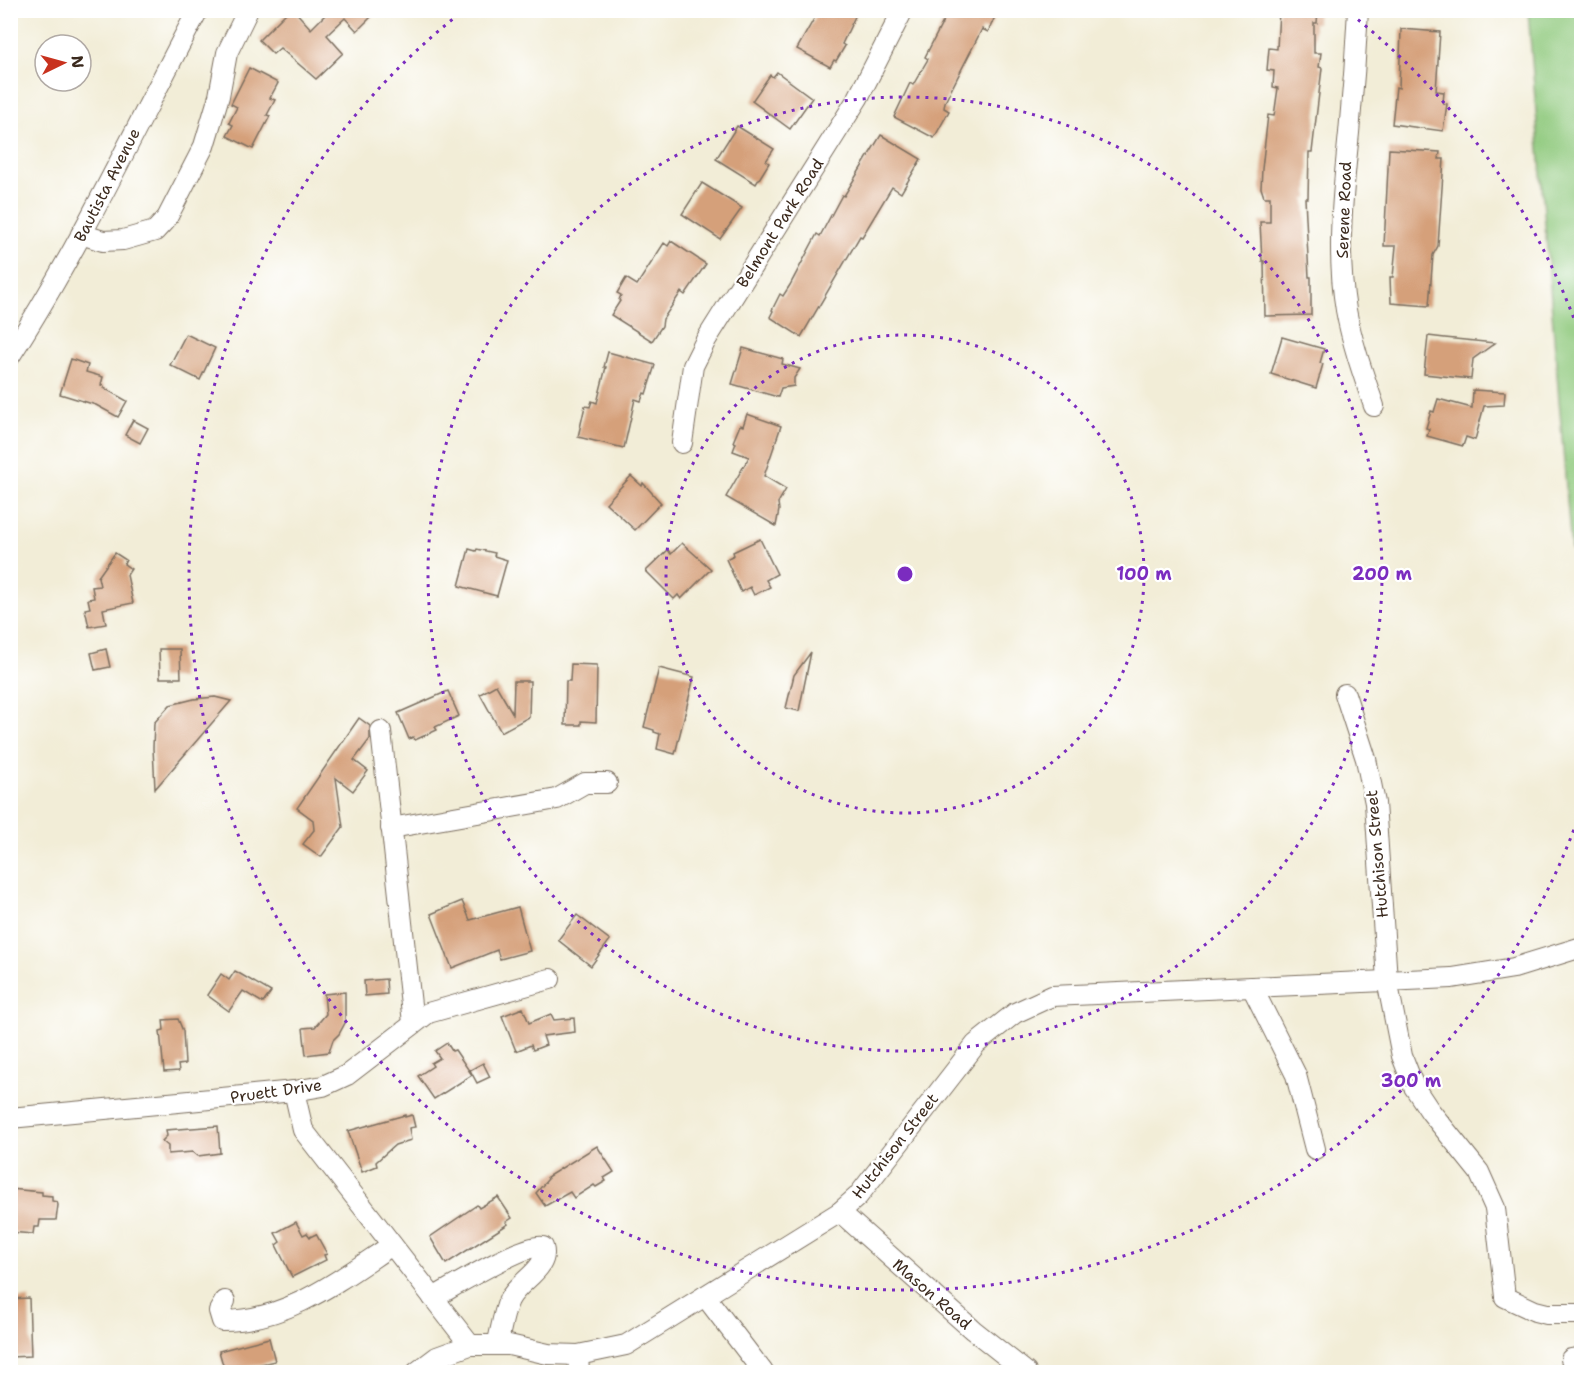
<svg xmlns="http://www.w3.org/2000/svg" width="1592" height="1383" viewBox="0 0 1592 1383" font-family="'Shantell Sans',sans-serif">
	<rect width="100%" height="100%" fill="#fff"/>
	<filter id="ink" filterUnits="userSpaceOnUse"><feTurbulence type="fractalNoise" baseFrequency=".0167" numOctaves="2"/><feDisplacementMap in="SourceGraphic" scale="12" xChannelSelector="R" yChannelSelector="G"/><feConvolveMatrix kernelMatrix="1 2 1 2 8 2 1 2 1" color-interpolation-filters="sRGB"/></filter>
	<filter id="wash" filterUnits="userSpaceOnUse"><feTurbulence type="fractalNoise" baseFrequency=".008" numOctaves="4" result="noise"/><feDisplacementMap in="SourceGraphic" scale="24" xChannelSelector="R" yChannelSelector="G"/><feGaussianBlur stdDeviation="1.35" result="paint"/><feColorMatrix in="noise" values="0 0 0 0 0 0 0 0 0 0 0 0 0 0 0 0 0 1.4 0 .05"/><feComposite in="paint" operator="in"/></filter>
	<g filter="url(#wash)">
		<rect width="100%" height="100%" fill="#f2edd7"/>
		<polygon fill="#8fc97d" stroke="#657a4e" stroke-width="1.5" points="1528,11 1581,11 1582,549 1571,550"/>
		<g id="blocks">
			<g fill="#d5a07a">
				<polygon points="289,10 294,10 311,29 330,10 378,10 357,31 345,18 327,35 343,53 316,79 280,48 273,54 259,40"/>
				<polygon points="819,10 858,10 842,44 845,46 836,61 834,60 830,67 797,49"/>
				<polygon points="949,10 998,10 988,32 982,29 945,102 944,108 949,111 934,138 894,117 910,83 913,85 928,59 925,57"/>
				<polygon points="1279,10 1318,10 1317,23 1314,23 1314,53 1321,53 1319,67 1322,68 1312,152 1309,152 1308,198 1305,198 1309,277 1311,277 1311,315 1265,316 1264,261 1262,261 1260,222 1270,222 1270,197 1264,197 1261,188 1262,169 1268,115 1274,116 1278,88 1273,87 1274,71 1267,70 1269,48 1277,49"/>
				<polygon points="1401,29 1440,32 1436,91 1444,92 1443,103 1447,104 1443,131 1392,124 1396,87 1399,88"/>
				<polygon points="249,68 278,83 270,98 275,100 267,115 270,116 253,149 227,136 233,125 229,123 237,107 231,104"/>
				<polygon points="777,72 812,98 790,129 752,101 770,75 773,77"/>
				<polygon points="737,126 774,149 766,161 769,163 756,184 716,159"/>
				<polygon points="881,135 921,159 901,193 892,187 862,237 860,236 801,337 770,317 773,311 772,310 780,294 783,296 790,285 817,234 820,236 842,195 844,196"/>
				<polygon points="1389,149 1440,152 1439,159 1444,159 1438,246 1433,255 1429,306 1391,303 1390,277 1393,277 1396,246 1384,246"/>
				<polygon points="702,183 742,208 720,239 682,214"/>
				<polygon points="671,241 706,264 685,295 681,292 663,319 662,326 652,341 611,315 620,301 619,300 621,295 617,293 626,278 637,285 664,243 668,246"/>
				<polygon points="186,334 215,348 200,380 170,365"/>
				<polygon points="1428,336 1445,338 1495,343 1473,359 1471,379 1424,374"/>
				<polygon points="1282,337 1324,349 1320,363 1323,364 1316,388 1271,374"/>
				<polygon points="743,348 783,359 782,364 800,369 794,378 794,386 781,388 778,397 732,384"/>
				<polygon points="608,352 655,365 646,394 644,393 641,401 635,399 624,448 578,437 585,406 590,407 592,401 597,403 606,367 604,367"/>
				<polygon points="71,359 88,365 86,372 103,377 101,385 104,386 104,388 127,401 118,417 96,405 60,394"/>
				<polygon points="1473,390 1505,392 1504,405 1484,406 1475,440 1466,437 1463,446 1427,436 1429,429 1426,428 1431,411 1434,412 1438,399 1472,408"/>
				<polygon points="747,414 781,426 764,476 786,489 778,503 779,510 776,526 726,497 749,457 733,451 736,443 733,442 740,425 743,426"/>
				<polygon points="133,420 148,428 140,443 125,435"/>
				<polygon points="631,476 642,486 643,483 661,503 635,530 606,503"/>
				<polygon points="760,539 777,574 766,580 770,587 754,595 750,587 741,592 726,559 734,555 733,552"/>
				<polygon points="682,543 711,569 681,599 678,595 674,599 646,571 668,550 671,554"/>
				<polygon points="469,549 476,551 477,549 495,553 494,556 507,560 497,596 459,586"/>
				<polygon points="115,553 126,560 124,564 131,569 127,575 133,603 103,609 106,624 89,627 85,609 90,608 88,599 94,598 92,587 100,586 98,577"/>
				<polygon points="106,649 110,667 95,670 91,653"/>
				<polygon points="159,649 180,649 181,678 160,678"/>
				<polygon points="811,652 799,711 786,708 794,675"/>
				<polygon points="571,664 597,665 596,722 581,721 581,725 565,725 566,681 570,681"/>
				<polygon points="659,668 694,677 675,754 657,749 660,734 654,732 654,730 644,727"/>
				<polygon points="514,681 530,681 529,717 501,732 480,694 496,685 513,714"/>
				<polygon points="448,691 459,716 435,727 437,730 415,740 413,737 409,739 398,713"/>
				<polygon points="215,697 231,701 155,789 153,748 154,723 170,705 194,699"/>
				<polygon points="359,718 370,726 370,739 354,760 368,771 353,791 336,778 343,827 321,857 303,844 314,830 313,820 297,808"/>
				<polygon points="462,901 470,920 518,907 530,951 500,959 497,950 452,968 431,914"/>
				<polygon points="577,915 610,940 591,966 558,940"/>
				<polygon points="235,971 271,992 263,1003 243,991 229,1011 207,995 221,974 229,980"/>
				<polygon points="386,979 387,994 365,996 364,981"/>
				<polygon points="345,992 345,1023 339,1034 333,1040 329,1052 306,1055 303,1028 315,1027 326,1014 324,994"/>
				<polygon points="523,1008 529,1023 551,1014 554,1020 574,1018 575,1032 543,1036 546,1045 533,1050 531,1045 516,1051 502,1016"/>
				<polygon points="178,1019 183,1031 185,1064 178,1065 179,1071 164,1072 160,1031 164,1030 163,1020"/>
				<polygon points="447,1043 452,1051 455,1050 472,1075 434,1099 418,1076 433,1066 431,1063 440,1058 435,1051"/>
				<polygon points="483,1063 490,1077 477,1083 470,1070"/>
				<polygon points="405,1115 405,1117 412,1115 415,1127 409,1128 411,1140 395,1145 376,1162 377,1166 362,1172 348,1131"/>
				<polygon points="218,1126 220,1153 198,1156 193,1152 168,1154 168,1146 162,1141 167,1136 166,1130"/>
				<polygon points="597,1146 614,1172 604,1178 606,1181 596,1187 594,1185 574,1198 570,1192 545,1206 536,1193 548,1179 547,1177"/>
				<polygon points="10,1189 42,1192 42,1195 52,1196 52,1201 57,1202 58,1205 56,1220 40,1220 39,1227 34,1227 33,1234 10,1232"/>
				<polygon points="498,1197 512,1218 506,1222 508,1224 446,1264 430,1237 477,1205 479,1208"/>
				<polygon points="296,1222 303,1235 307,1233 310,1237 316,1234 327,1254 324,1255 326,1260 292,1277 276,1245 280,1242 275,1233"/>
				<polygon points="29,1298 31,1356 10,1357 10,1299"/>
				<polygon points="269,1338 275,1361 225,1372 219,1351"/>
			</g>
		</g>
	</g>
	<g filter="url(#ink)">
		<use href="#blocks" fill-opacity="0" stroke="#7b6e5f" stroke-width="1.5"/>
		<g fill="none" stroke-linecap="round" stroke-linejoin="round">
			<defs>
				<g id="minor">
					<path d="M1358 10C1356 51 1353 92 1349 133 1343 192 1336 251 1346 310 1352 343 1363 374 1374 406"/>
					<polyline points="81,234 103,241 123,240 155,231 167,218 204,146 219,96 227,53 248,10"/>
					<path d="M10 356C81 246 136 126 198 10"/>
					<polyline points="682,443 693,366 706,340 858,98 903,10"/>
					<polyline points="1345,694 1366,759 1375,803 1387,980 1402,1056 1414,1087 1430,1111 1479,1172 1495,1208 1505,1297 1535,1311 1547,1314 1582,1314"/>
					<polyline points="381,731 413,1023"/>
					<polyline points="391,828 557,799 585,783 607,783"/>
					<polyline points="1252,987 1296,1075 1315,1149"/>
					<polyline points="294,1091 303,1130 470,1345"/>
					<polyline points="10,1118 294,1091 323,1086 347,1075 428,1013 550,979"/>
					<polyline points="840,1212 973,1330 1026,1372"/>
					<polyline points="705,1296 763,1372"/>
					<path d="M433 1298C453 1287 526 1242 543 1247 550 1269 519 1280 509 1300 503 1313 501 1331 497 1345"/>
					<path d="M225 1301 219 1311 222 1321C288 1321 339 1280 392 1245"/>
					<polyline points="578,1355 579,1372"/>
					<polyline points="1571,1359 1582,1357"/>
					<polyline points="417,1372 437,1357 470,1345 509,1345 548,1354 578,1355 626,1345 840,1212 858,1196 976,1044 1015,1013 1052,996 1452,978 1514,968 1582,947"/>
				</g>
			</defs>
			<use href="#minor" stroke="#7b6e5f" stroke-width="22"/>
			<use href="#minor" stroke="#fff" stroke-width="20"/>
		</g>
	</g>
	<g fill="none" stroke="#7b2cbf" stroke-width="3" stroke-dasharray="3 6">
		<circle cx="905" cy="574" r="239"/>
		<circle cx="905" cy="574" r="477"/>
		<path d="M1580 813A716 716 0 1 1 459 14M1351 14A716 716 0 0 1 1580 335"/>
	</g>
	<g text-anchor="middle" dominant-baseline="central" stroke-width="4.5" stroke-linejoin="round" paint-order="stroke">
		<g font-size="16" fill="#3b2a1e" stroke="#fff">
			<text transform="translate(107 185) rotate(-63)">Bautista Avenue</text>
			<text transform="translate(1344 210) rotate(-88)">Serene Road</text>
			<text transform="translate(780 223) rotate(-58)">Belmont Park Road</text>
			<text transform="translate(1377 854) rotate(-95)">Hutchison Street</text>
			<text transform="translate(276 1091) rotate(-8)">Pruett Drive</text>
			<text transform="translate(895 1146) rotate(-52)">Hutchison Street</text>
			<text transform="translate(932 1294) rotate(41)">Mason Road</text>
		</g>
	</g>
	<circle cx="905" cy="574" r="9" fill="#7b2cbf" stroke="#fff" stroke-width="3"/>
	<g font-size="18" text-anchor="middle" font-weight="bold" fill="#7b2cbf" stroke="#fff" stroke-width="4.5" stroke-linejoin="round" paint-order="stroke">
		<text x="1144" y="580">100 m</text>
		<text x="1382" y="580">200 m</text>
		<text x="1411" y="1087">300 m</text>
	</g>
	<rect width="1592" height="1383" fill="none" stroke="#fff" stroke-width="36"/>
	<g transform="translate(63 63) rotate(85)"><circle r="28" fill="#ffffff" stroke="#b1aaa5" stroke-width="1.5"/>
	<path d="M0-4.5L10 22L0 15L-10 22Z" fill="#c8321e"/>
	<text y="-9" font-size="16" font-weight="bold" text-anchor="middle" fill="#3b2a1e">N</text>
	</g>
</svg>
